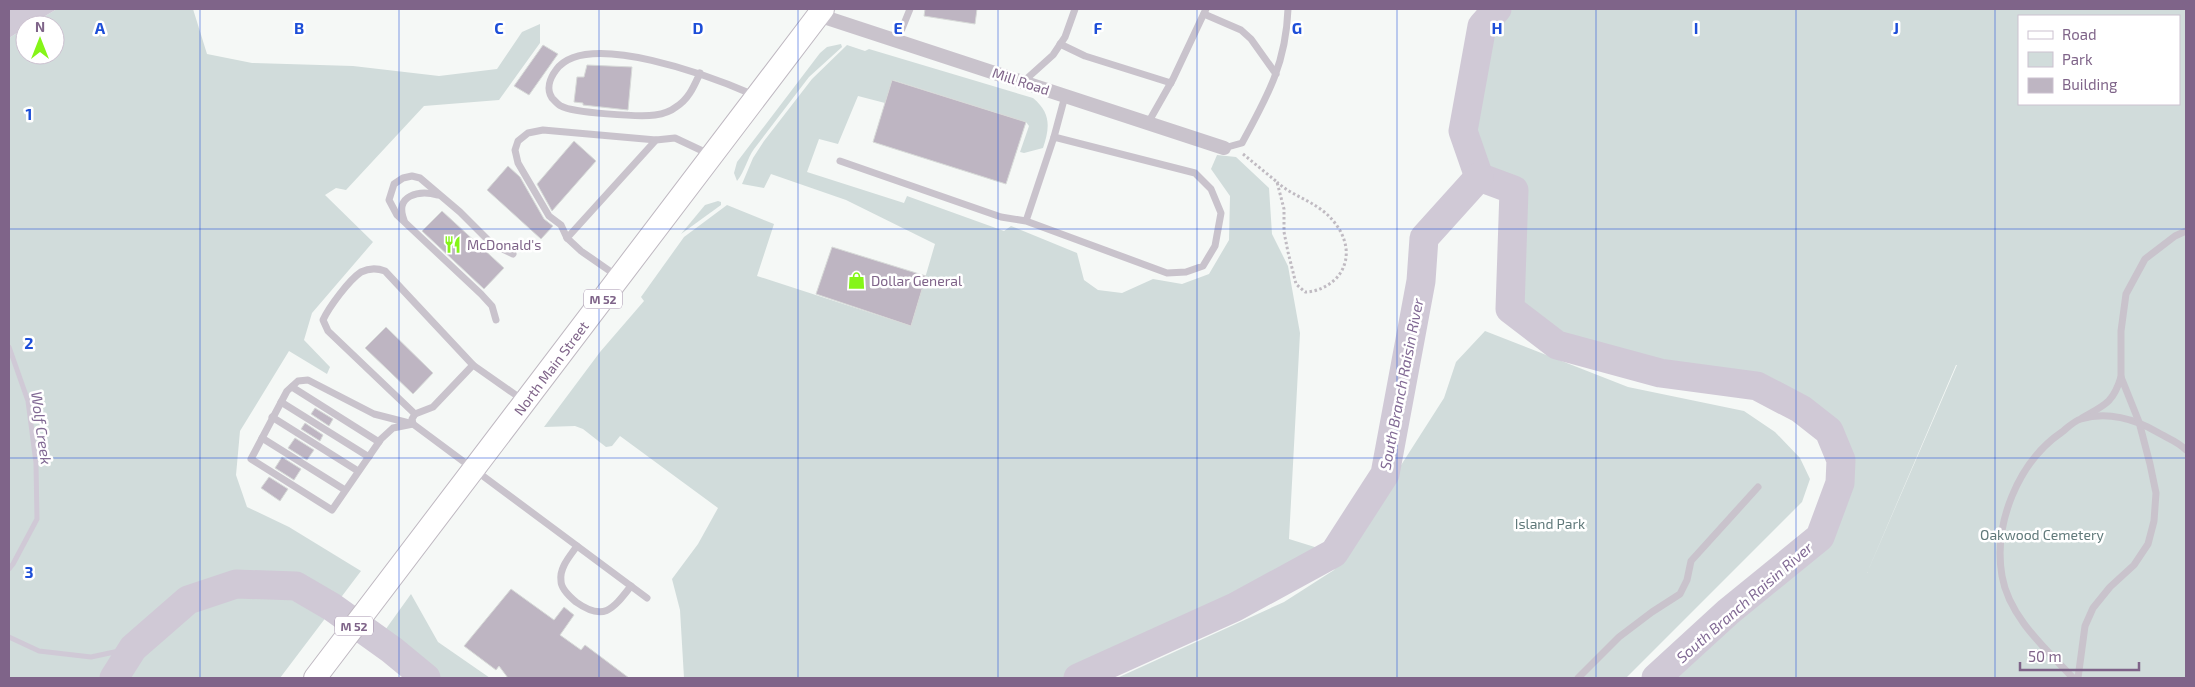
<svg xmlns="http://www.w3.org/2000/svg" width="2195" height="687" viewBox="0 0 2195 687" font-family="'Exo 2',sans-serif">
	<rect width="100%" height="100%" fill="#f5f8f6"/>
	<g fill="#d1dcdb" fill-rule="evenodd">
		<polygon points="57,9 193,9 207,54 252,63 353,66 439,76 497,69 522,32 540,24 540,43 499,100 424,106 346,190 336,188 325,195 373,242 312,313 304,340 330,367 327,374 289,351 240,431 236,475 247,507 289,527 361,571 280,678 9,678 9,38 25,28 25,55 55,55 55,25 30,25"/>
		<path d="M1497 9H2186V678H1657L1820 537 1840 483 1841 460 1829 431 1801 409 1757 386 1660 373 1557 345 1510 309 1514 190 1479 177 1463 131 1482 26ZM2019 16H2179V104H2019ZM1957 365 1867 573 1956 365Z"/>
		<path d="M841 44 842 47 809 77 754 149C747 159 745 171 737 181L734 173 737 162 820 53 827 47Z"/>
		<path d="M847 45 865 51 869 49 1033 98C1051 113 1050 127 1043 148L1024 153 1020 152 1029 126 1026 122 893 80 885 103 858 96 838 144 819 139 807 172 904 203 907 196 1004 231 1011 226 1077 253 1084 280 1098 290 1122 293 1153 279 1182 284 1209 274 1229 240 1230 196 1211 169 1217 155 1236 157 1269 188 1272 234 1288 266 1300 333 1289 539 1334 553 1235 607 1078 678H684L680 610 672 579 698 544 718 508 620 436 612 446 606 447 583 429 575 426 544 427 600 352 644 301 641 297 684 237 727 205 774 224 757 276 911 326 935 244 846 200 771 174 764 188 742 184 753 158 764 141 812 79Z"/>
		<polygon points="718,201 721,202 721,205 681,234 705,205"/>
		<polygon points="1485,331 1628,387 1744,411 1775,432 1800,458 1810,479 1802,502 1626,678 1117,678 1284,602 1334,570 1444,398 1456,362"/>
		<polygon points="411,594 438,642 490,678 426,678 378,640"/>
	</g>
	<polygon fill="#d0c9d6" points="9,9 57,9 30,25 25,25 25,28 9,38"/>
	<g fill="none" stroke-linecap="round" stroke-linejoin="round">
		<g stroke="#d0c9d6" stroke-width="5">
			<polyline points="9,347 28,401 36,463 37,519 13,564 9,569"/>
			<polyline points="9,637 39,651 91,657 133,648"/>
		</g>
		<g stroke="#d0c9d6" stroke-width="29">
			<polyline points="1479,177 1514,190 1510,309 1557,345 1660,373 1757,386 1801,409 1829,431 1841,460 1840,483 1820,537 1728,612 1656,678"/>
			<polyline points="1479,177 1463,131 1482,26 1497,9"/>
			<polyline points="114,678 133,648 188,600 236,584 296,586 332,607 392,650 426,678"/>
			<polyline points="1078,678 1235,607 1334,553 1385,474 1421,281 1424,238 1479,177"/>
		</g>
	</g>
	<g fill="#beb5c2" stroke="#d7dad8">
		<polygon points="925,9 977,9 975,24 924,16"/>
		<polygon points="543,45 558,54 529,95 514,86"/>
		<polygon points="587,65 632,67 628,110 583,105 583,103 574,102 577,77 584,77"/>
		<polygon points="892,80 1026,122 1006,184 873,142"/>
		<polygon points="574,141 596,161 552,211 537,184"/>
		<polygon points="508,166 520,177 544,219 553,226 541,239 487,190"/>
		<polygon points="442,211 504,268 484,289 422,231"/>
		<polygon points="832,247 926,276 911,326 816,294"/>
		<polygon points="386,327 433,373 413,394 365,348"/>
		<polygon points="315,408 333,419 329,426 311,414"/>
		<polygon points="305,423 323,435 320,441 301,429"/>
		<polygon points="295,438 314,450 307,460 288,448"/>
		<polygon points="282,457 301,469 294,480 275,468"/>
		<polygon points="269,477 288,489 280,501 261,488"/>
		<polygon points="511,589 554,620 564,607 574,615 560,635 581,650 585,645 629,678 508,678 499,666 496,670 464,646"/>
	</g>
	<g fill="none" stroke-linecap="round" stroke-linejoin="round">
		<defs>
			<polyline id="primary" points="315,678 823,9"/>
		</defs>
		<use href="#primary" stroke="#bfb8c1" stroke-width="24"/>
		<path stroke="#c0bbc2" stroke-width="3" stroke-dasharray="2.5 2.5" stroke-linecap="butt" d="M1243 154 1277 182 1284 209V232L1288 252 1296 284 1305 292C1318 292 1334 284 1341 272 1354 250 1341 225 1323 211 1308 199 1291 195 1277 182"/>
		<g stroke="#c9c3cc" stroke-width="7">
			<polyline points="1204,14 1241,30 1251,39 1276,74"/>
			<polyline points="897,41 910,9"/>
			<polyline points="1060,44 1085,56 1171,83"/>
			<path d="M700 73C694 86 689 99 676 107 671 111 662 114 655 115 640 117 573 113 561 106 558 105 554 100 552 98 546 89 550 78 556 70 586 28 715 78 754 95"/>
			<polyline points="1023,82 1053,55 1065,37 1075,9"/>
			<polyline points="1148,123 1173,79 1206,9"/>
			<polyline points="1054,137 1065,96"/>
			<path d="M1224 148 1242 143C1267 97 1286 64 1288 9"/>
			<polyline points="840,161 1001,217 1026,221 1167,273 1186,272 1203,266 1215,246 1221,213 1211,189 1195,173 1054,137 1026,221"/>
			<path d="M404 220C394 195 419 190 438 195"/>
			<polyline points="567,238 561,225 549,216 518,163 515,150 518,141 528,133 543,130 656,140"/>
			<polyline points="617,276 581,251 567,238 656,140 675,138 709,154"/>
			<polyline points="496,320 492,306 481,294 397,215 389,200 394,184 403,178 412,176 420,178 460,212 492,244 513,254"/>
			<polygon points="308,380 374,414 413,424 393,428 381,439 332,510 251,459 287,391 298,381"/>
			<polyline points="292,387 379,442"/>
			<polyline points="523,400 473,365 433,407 415,414 412,419 413,424 647,598"/>
			<polyline points="281,402 369,457"/>
			<path d="M415 414 328 331 323 320C329 307 349 280 361 272 369 268 377 268 385 271L473 365"/>
			<polyline points="272,417 358,471"/>
			<path d="M2082 418C2105 405 2113 403 2121 377"/>
			<polyline points="262,438 345,490"/>
			<path d="M577 546C570 556 559 568 561 581 561 589 570 597 576 602 604 622 613 609 631 586"/>
			<polyline points="1578,678 1619,637 1652,612 1680,594 1687,580 1691,561 1758,487"/>
			<path d="M2073 678C2046 649 2009 617 2002 576 1993 524 2018 462 2062 432 2067 428 2074 421 2081 419 2107 411 2135 419 2157 432 2167 438 2179 442 2186 450"/>
			<polyline points="2078,678 2085,626 2093,608 2110,587 2134,565 2148,544 2154,521 2156,493 2150,464 2139,422 2121,377 2121,331 2126,294 2145,259 2175,236 2186,231"/>
		</g>
		<polyline stroke="#c9c3cc" stroke-width="14" points="818,15 1224,148"/>
		<use href="#primary" stroke="#fff" stroke-width="22"/>
	</g>
	<path fill="none" stroke="#1d4ed8" stroke-width="1" stroke-opacity="0.55" d="M200 9V678M399 9V678M599 9V678M798 9V678M998 9V678M1197 9V678M1397 9V678M1596 9V678M1796 9V678M1995 9V678M9 229H2186M9 458H2186"/>
	<defs>
		<symbol id="restaurant-bare" viewBox="-9 -9 18 18"><path d="M-5-6h1v4h1v-4h1v4h1v-4h1v5L-1.5 .5V6h-2V.5L-5-1ZM5-6V6H3V1.5H1.5Q1.5-4 5-6Z" fill="#85f518" stroke="#fff" stroke-width="2.5" paint-order="stroke"/></symbol>
		<symbol id="shop-bare" viewBox="-9 -9 18 18"><path d="M-5-2.5h2.3a2.7 3.5 0 0 1 5.4 0H5L5.5 6h-11ZM-1.5-2.5h3a1.5 2.3 0 0 0-3 0Z" fill="#85f518" stroke="#fff" stroke-width="2.5" paint-order="stroke"/></symbol>
	</defs>
	<g fill-rule="evenodd">
		<use href="#restaurant-bare" x="440" y="232" width="25" height="25"/>
		<use href="#shop-bare" x="844" y="268" width="25" height="25"/>
	</g>
	<g text-anchor="middle" dominant-baseline="central" stroke-width="5" stroke-linejoin="round" paint-order="stroke">
		<g fill="#fff" stroke="#a592ac" stroke-width="1">
			<rect x="584" y="289.5" width="38" height="19" rx="4"/>
			<rect x="335" y="616.5" width="38" height="19" rx="4"/>
		</g>
		<g font-size="12" font-weight="bold" fill="#7f6489">
			<text x="603" y="299">M 52</text>
			<text x="354" y="626">M 52</text>
		</g>
		<g font-size="14" fill="#7f6489" stroke="#fff">
			<text transform="translate(1021 81) rotate(18)">Mill Road</text>
			<text transform="translate(551 368) rotate(-53)">North Main Street</text>
		</g>
		<g font-size="14" fill="#7f6489" stroke="#fff" text-anchor="start">
			<text x="467" y="244">McDonald's</text>
			<text x="871" y="280">Dollar General</text>
		</g>
		<g font-size="14" fill="#60797a" stroke="#fff">
			<text x="1550" y="523">Island Park</text>
			<text x="2042" y="534">Oakwood Cemetery</text>
		</g>
		<g font-size="15" font-style="italic" fill="#816994" stroke="#fff">
			<text transform="translate(1401 384) rotate(-79)">South Branch Raisin River</text>
			<text transform="translate(42 428) rotate(82)">Wolf Creek</text>
			<text transform="translate(1744 602) rotate(-41)">South Branch Raisin River</text>
		</g>
	</g>
	<g font-size="16" text-anchor="middle" font-weight="bold" fill="#1d4ed8" stroke="#fff" stroke-width="5" stroke-linejoin="round" paint-order="stroke">
		<text x="100" y="34">A</text>
		<text x="299" y="34">B</text>
		<text x="499" y="34">C</text>
		<text x="698" y="34">D</text>
		<text x="898" y="34">E</text>
		<text x="1098" y="34">F</text>
		<text x="1297" y="34">G</text>
		<text x="1497" y="34">H</text>
		<text x="1696" y="34">I</text>
		<text x="1896" y="34">J</text>
		<text x="29" y="120">1</text>
		<text x="29" y="349">2</text>
		<text x="29" y="578">3</text>
	</g>
	<rect width="2195" height="687" fill="none" stroke="#7f6489" stroke-width="20"/>
	<rect x="2018" y="15" width="162" height="90" fill="#ffffff" stroke="#ccc1d0"/>
	<rect x="2028" y="31" width="25" height="8" fill="#ffffff" stroke="#ccc1d0"/>
	<text x="2062" y="40" font-size="15" fill="#7f6489">Road</text>
	<rect x="2028" y="52" width="25" height="15" fill="#d1dcdb" stroke="#ccc1d0"/>
	<text x="2062" y="65" font-size="15" fill="#7f6489">Park</text>
	<rect x="2028" y="78" width="25" height="15" fill="#beb5c2" stroke="#ccc1d0"/>
	<text x="2062" y="90" font-size="15" fill="#7f6489">Building</text>
	<g transform="translate(40 40)"><circle r="24" fill="#ffffff" stroke="#ccc1d0"/>
	<path d="M0-4L9 19L0 12L-9 19Z" fill="#85f518"/>
	<text y="-8" font-size="14" font-weight="bold" text-anchor="middle" fill="#7f6489">N</text>
	</g>
	<path d="M2020 662v8h119v-8" fill="none" stroke="#7f6489" stroke-width="2.5"/>
	<text x="2028" y="662" font-size="15" fill="#7f6489" stroke="#ffffff" stroke-width="4" paint-order="stroke">50 m</text>
</svg>
